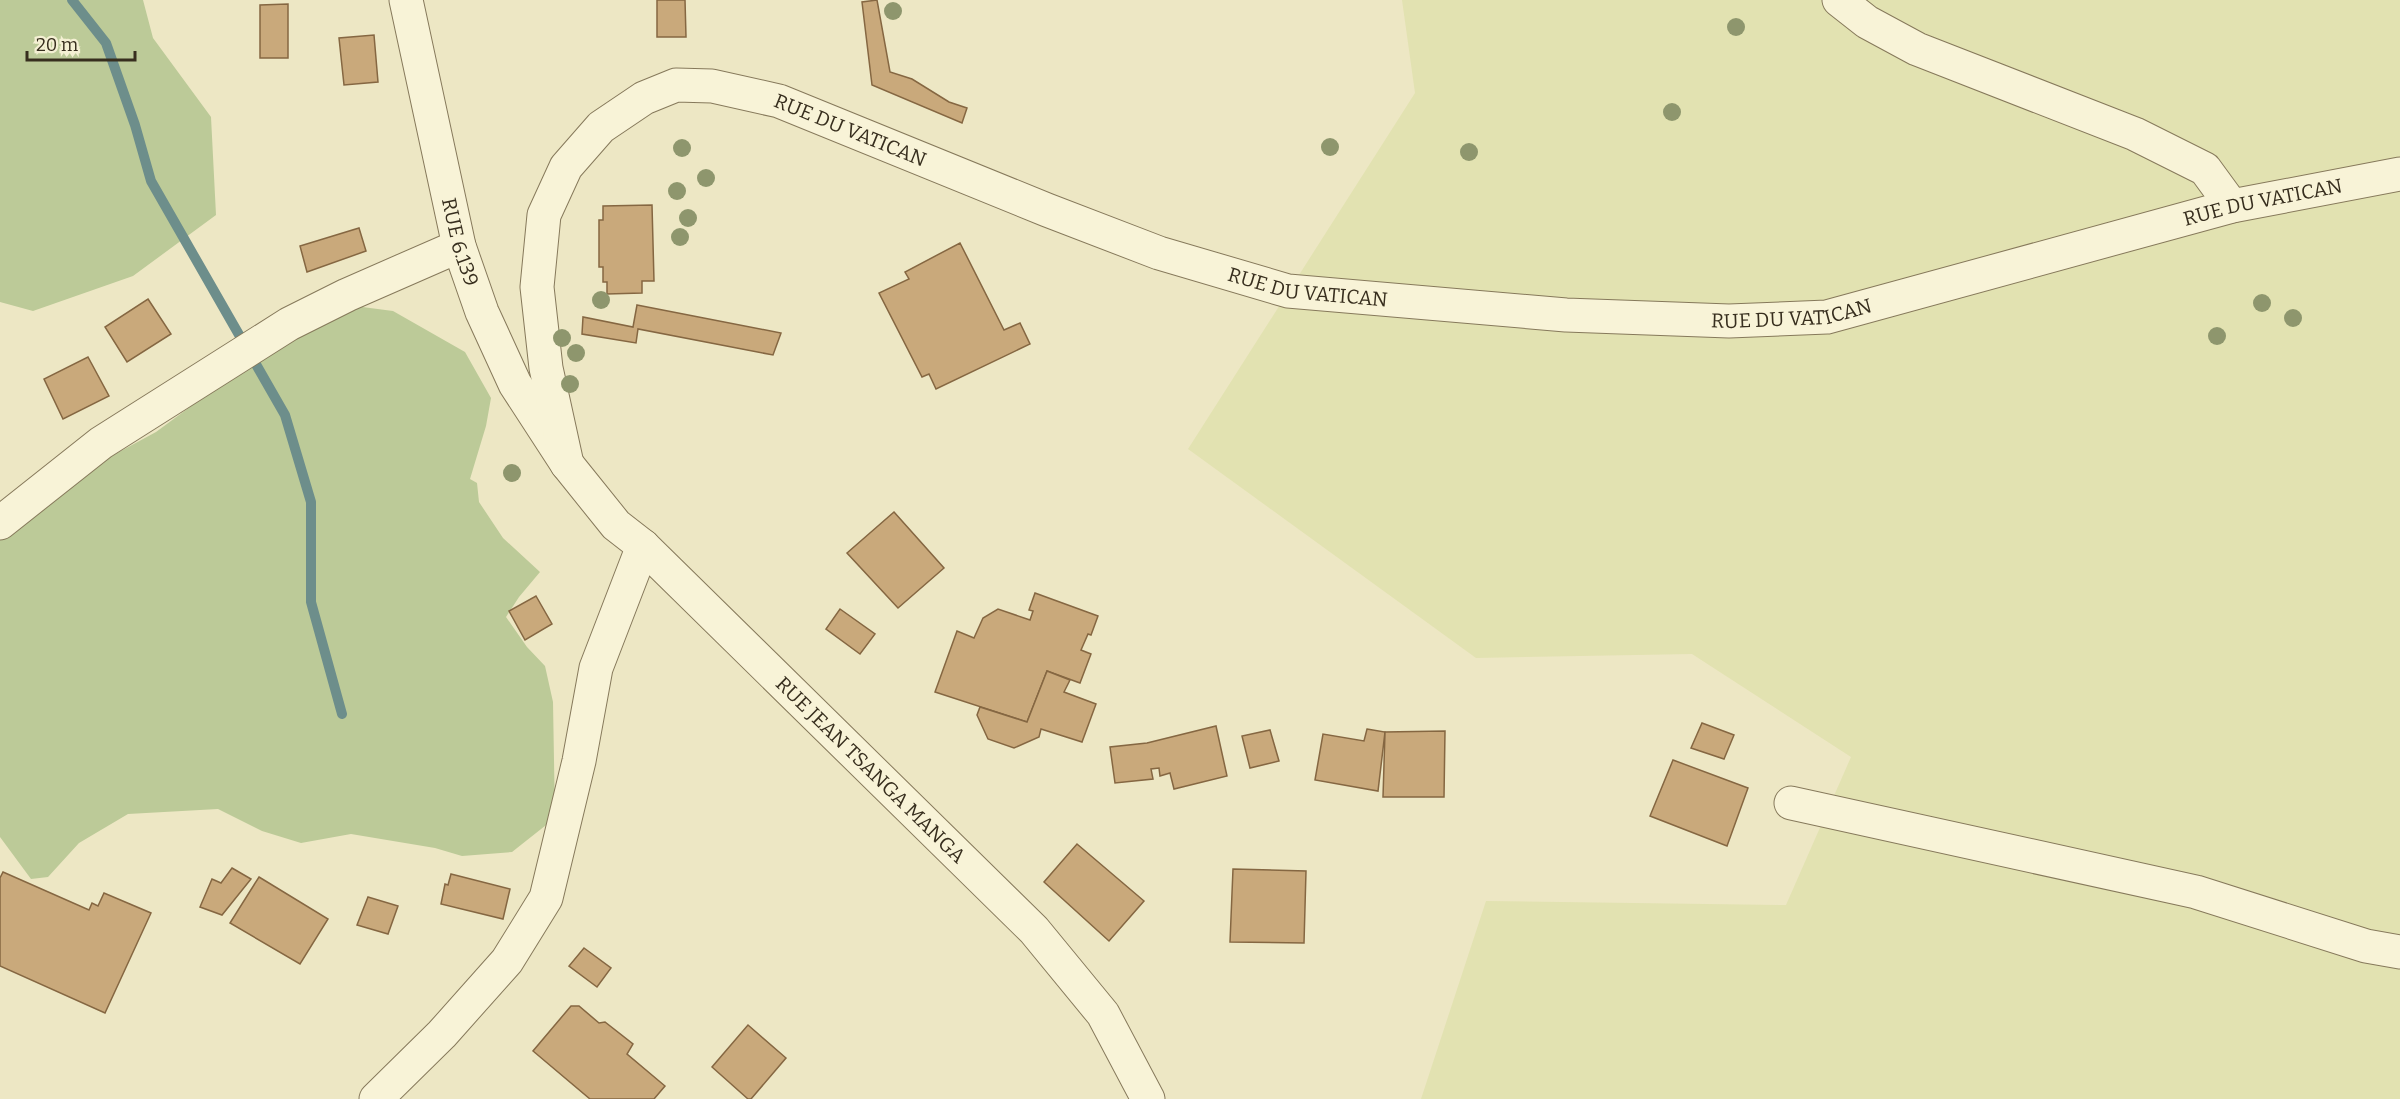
<svg xmlns="http://www.w3.org/2000/svg" width="2400" height="1099" viewBox="0 0 2400 1099" font-family="Bitter,serif">
	<rect width="100%" height="100%" fill="#ede7c4"/>
	<polygon fill="#e2e2b1" points="1402,0 2400,0 2400,1099 1421,1099 1486,901 1786,905 1851,757 1692,654 1476,658 1188,449 1415,93"/>
	<g fill="#bcca98">
		<polygon points="0,0 143,0 153,38 211,117 216,215 133,276 33,311 0,302"/>
		<polygon points="347,305 393,311 465,352 491,398 486,426 470,479 477,483 479,502 503,538 540,572 519,597 506,617 527,647 545,666 553,702 555,818 512,852 462,856 435,848 351,834 301,843 262,831 218,809 128,814 79,843 48,877 31,879 0,837 0,519 47,491 156,432 324,308"/>
	</g>
	<g fill="none" stroke-linecap="round" stroke-linejoin="round">
		<polyline stroke="#6d8e8b" stroke-width="10" points="72,0 106,43 135,125 151,181 285,415 311,502 311,602 342,714"/>
	</g>
	<g fill="#c9a97b" stroke="#856742" stroke-width="1.5">
		<polygon points="657,0 685,0 686,37 657,37"/>
		<polygon points="877,0 890,72 912,79 949,102 967,108 962,123 872,85 862,2"/>
		<polygon points="288,4 288,58 260,58 260,5"/>
		<polygon points="374,35 378,82 344,85 339,38"/>
		<polygon points="652,205 654,281 642,281 642,293 607,294 607,282 603,282 603,267 599,267 599,220 603,220 603,206"/>
		<polygon points="359,228 366,251 307,272 300,246"/>
		<polygon points="960,243 1004,330 1020,323 1030,344 936,389 929,374 922,377 879,293 909,279 905,272"/>
		<polygon points="148,299 171,334 127,362 105,327"/>
		<polygon points="637,305 781,333 773,355 638,329 636,343 582,334 583,317 633,327"/>
		<polygon points="88,357 109,396 63,419 44,379"/>
		<polygon points="894,512 944,568 898,608 847,553"/>
		<polygon points="1035,593 1098,616 1091,635 1088,634 1081,650 1091,654 1080,683 1047,671 1027,722 935,692 957,631 974,638 983,618 998,609 1030,620 1033,611 1029,610"/>
		<polygon points="536,596 552,624 525,640 509,611"/>
		<polygon points="840,609 875,634 860,654 826,629"/>
		<polygon points="1047,671 1070,680 1064,692 1096,704 1082,742 1041,729 1039,737 1014,748 988,739 977,715 980,707 1027,722"/>
		<polygon points="1702,723 1734,735 1724,759 1691,748"/>
		<polygon points="1216,726 1227,776 1174,789 1170,773 1160,776 1159,768 1151,769 1153,779 1115,783 1110,747 1147,743"/>
		<polygon points="1367,729 1385,732 1378,791 1315,780 1323,734 1364,741"/>
		<polygon points="1270,730 1279,761 1250,768 1242,736"/>
		<polygon points="1445,731 1444,797 1383,797 1385,732"/>
		<polygon points="1673,760 1748,788 1727,846 1650,816"/>
		<polygon points="1077,844 1144,901 1109,941 1044,882"/>
		<polygon points="232,868 251,879 222,915 200,907 212,879 221,883"/>
		<polygon points="1233,869 1306,871 1304,943 1230,942"/>
		<polygon points="3,872 89,910 92,903 98,906 104,893 151,913 105,1013 0,966 0,878"/>
		<polygon points="451,874 510,889 503,919 441,904 445,884 448,885"/>
		<polygon points="259,877 328,919 300,964 230,923"/>
		<polygon points="368,897 398,906 388,934 357,925"/>
		<polygon points="584,948 611,968 597,987 569,966"/>
		<polygon points="571,1006 579,1006 599,1023 605,1022 633,1044 627,1054 665,1086 654,1099 590,1099 533,1051"/>
		<polygon points="748,1025 786,1058 751,1099 748,1099 712,1067"/>
	</g>
	<g fill="none" stroke-linecap="round" stroke-linejoin="round">
		<defs>
			<g id="minor">
				<polyline points="1839,0 1867,22 1917,49 2135,134 2205,169 2232,206"/>
				<polyline points="0,523 101,443 289,324 347,295 459,246"/>
				<polyline points="1791,803 2196,892 2366,946 2400,952"/>
				<polyline points="376,1099 442,1034 507,961 546,898 579,761 596,668 643,546"/>
			</g>
			<g id="tertiary">
				<path id="s1" d="M406 0 459 246 482 312 515 384 567 464 616 525 643 546 1034 930 1103 1014 1148 1099"/>
				<path id="s2" d="M567 464 546 368 537 287 544 215 566 167 601 127 644 98 676 85 712 86 779 101 1047 210 1159 253 1288 291 1566 315 1729 321 1827 317 2232 206 2400 174"/>
			</g>
		</defs>
		<use href="#minor" stroke="#86795b" stroke-width="35"/>
		<use href="#tertiary" stroke="#86795b" stroke-width="35"/>
		<use href="#minor" stroke="#f8f3d7" stroke-width="33"/>
		<use href="#tertiary" stroke="#f8f3d7" stroke-width="33"/>
	</g>
	<g fill="#8e966d">
		<circle cx="893" cy="11" r="9"/>
		<circle cx="1736" cy="27" r="9"/>
		<circle cx="1672" cy="112" r="9"/>
		<circle cx="1330" cy="147" r="9"/>
		<circle cx="682" cy="148" r="9"/>
		<circle cx="1469" cy="152" r="9"/>
		<circle cx="706" cy="178" r="9"/>
		<circle cx="677" cy="191" r="9"/>
		<circle cx="688" cy="218" r="9"/>
		<circle cx="680" cy="237" r="9"/>
		<circle cx="601" cy="300" r="9"/>
		<circle cx="2262" cy="303" r="9"/>
		<circle cx="2293" cy="318" r="9"/>
		<circle cx="2217" cy="336" r="9"/>
		<circle cx="562" cy="338" r="9"/>
		<circle cx="576" cy="353" r="9"/>
		<circle cx="570" cy="384" r="9"/>
		<circle cx="512" cy="473" r="9"/>
	</g>
	<g text-anchor="middle" dominant-baseline="central" stroke-width="4.5" stroke-linejoin="round" paint-order="stroke">
		<g font-size="20" fill="#372e1e" stroke="#f4f0d3">
			<text stroke="none"><textPath href="#s2" startOffset="626">RUE DU VATICAN</textPath></text>
			<text stroke="none"><textPath href="#s2" startOffset="2084">RUE DU VATICAN</textPath></text>
			<text stroke="none"><textPath href="#s1" startOffset="248">RUE 6.139</textPath></text>
			<text stroke="none"><textPath href="#s2" startOffset="1112">RUE DU VATICAN</textPath></text>
			<text stroke="none"><textPath href="#s2" startOffset="1598">RUE DU VATICAN</textPath></text>
			<text stroke="none"><textPath href="#s1" startOffset="928">RUE JEAN TSANGA MANGA</textPath></text>
		</g>
	</g>
	<path d="M27 51v9h108v-9" fill="none" stroke="#372e1e" stroke-width="3"/>
	<text x="36" y="51" font-size="18" fill="#372e1e" stroke="#f4f0d3" stroke-width="4.5" paint-order="stroke">20 m</text>
</svg>
